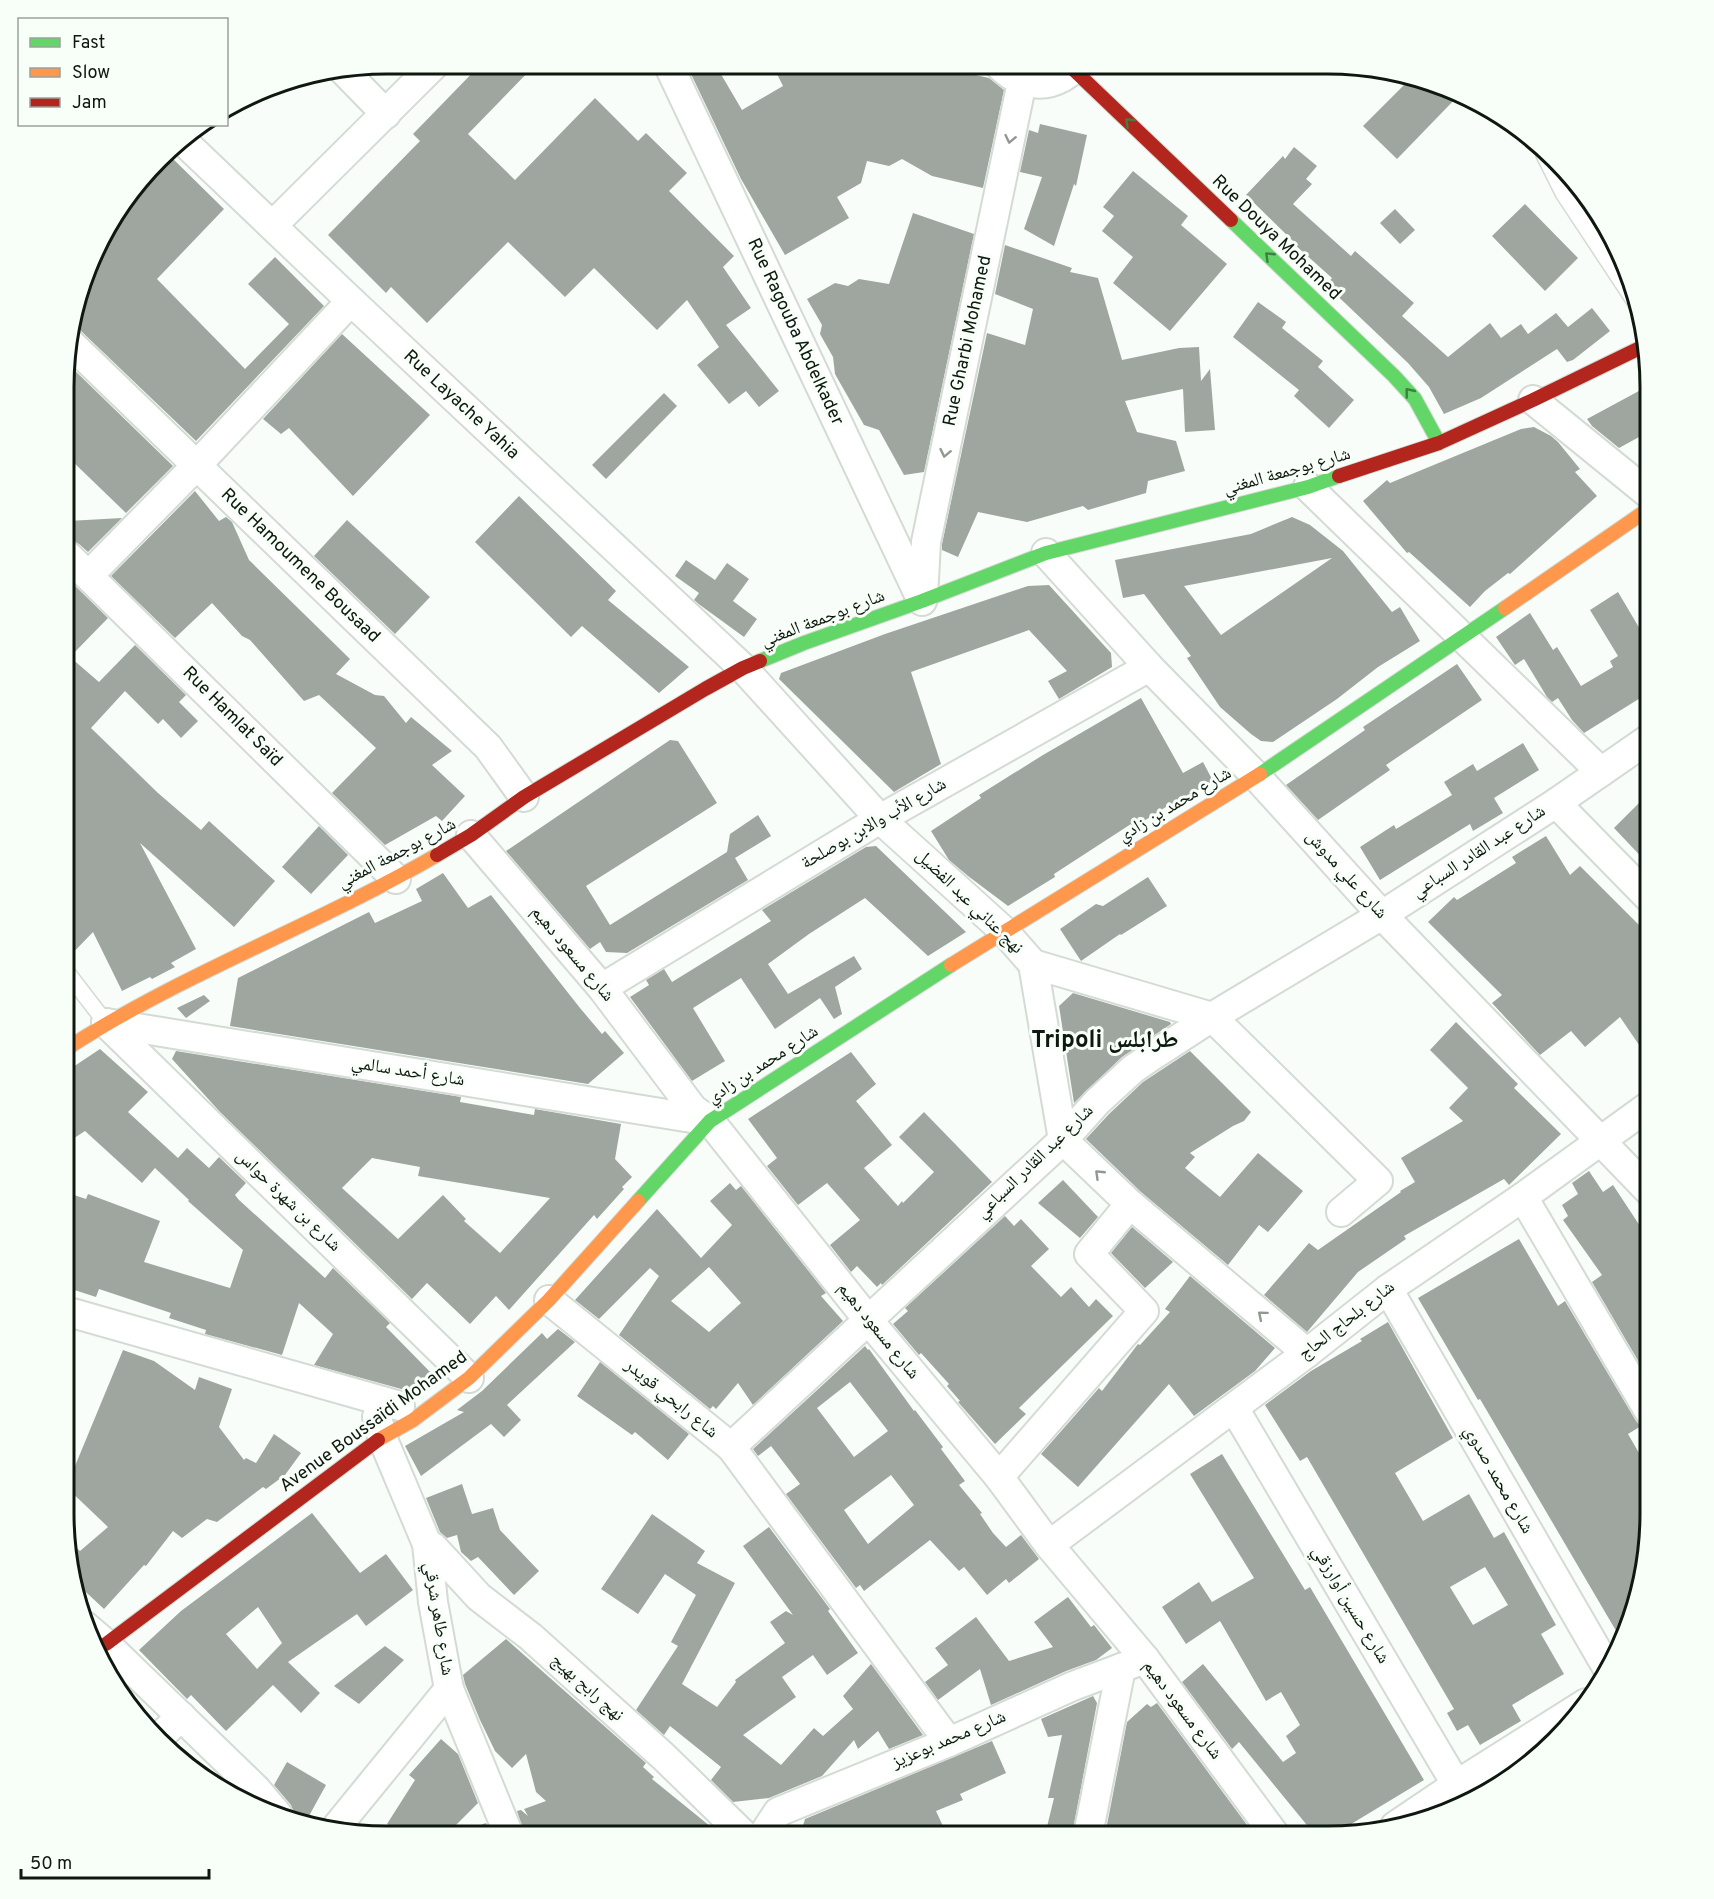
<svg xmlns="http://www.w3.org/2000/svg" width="1714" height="1899" viewBox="0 0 1714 1899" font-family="Overpass,'Noto Naskh Arabic',sans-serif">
	<rect width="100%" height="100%" fill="#f9fdf9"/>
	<g fill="#9fa69f" fill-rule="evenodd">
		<polygon points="482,63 537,63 468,134 515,180 595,98 638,141 646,133 687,173 669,191 734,256 723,267 751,308 726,325 779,391 759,407 746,391 729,404 697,365 719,347 687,300 657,330 594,268 565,297 508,242 427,323 391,287 386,293 328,235 420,141 413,134"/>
		<polygon points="708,64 715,64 742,110 783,86 772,64 931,65 989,78 1004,90 983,188 932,176 902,159 889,166 867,161 861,183 837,197 849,218 785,255 741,179 691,74"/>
		<polygon points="1413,76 1432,80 1460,94 1397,159 1363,126"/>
		<polygon points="1040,124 1087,135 1076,186 1074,184 1054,246 1024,229 1042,177 1020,172 1029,130 1038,133"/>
		<polygon points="1294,147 1317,166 1306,179 1312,184 1293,204 1351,256 1355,251 1414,303 1402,316 1448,357 1490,323 1501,338 1521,324 1528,334 1556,313 1568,327 1592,308 1610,331 1573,360 1567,362 1557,349 1481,398 1444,414 1429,387 1408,363 1326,285 1332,278 1294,244 1295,243 1246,195 1283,156 1285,159"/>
		<polygon points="166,152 224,209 157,279 245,369 289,324 248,284 275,257 324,306 196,441 80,330 69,326 106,225"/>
		<polygon points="1133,171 1188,216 1181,225 1227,264 1170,331 1113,283 1133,257 1102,231 1114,216 1103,207"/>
		<polygon points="1525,204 1578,258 1545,291 1492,236"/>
		<polygon points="1395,209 1415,230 1400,244 1380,223"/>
		<polygon points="913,213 974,234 924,472 904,475 879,430 864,425 835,374 833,357 820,334 822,325 807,299 835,283 848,286 859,279 889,284"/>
		<polygon points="1005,245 1072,268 1070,272 1098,278 1122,360 1179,348 1199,347 1201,381 1210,369 1215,430 1185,432 1183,389 1125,401 1137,432 1176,441 1185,471 1148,481 1146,493 1088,510 1083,506 1027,522 978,512 958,557 942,550 942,544 987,333 1025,345 1033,309 995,294"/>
		<polygon points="1258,302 1286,322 1282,328 1323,361 1318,367 1354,400 1329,428 1294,396 1299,390 1233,337"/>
		<polygon points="342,334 430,415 353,496 289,428 281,434 263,419"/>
		<polygon points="69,365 173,466 126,513 69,458"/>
		<polygon points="1650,385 1650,431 1619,448 1592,426 1587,419"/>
		<polygon points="664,393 677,406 606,479 592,465"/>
		<polygon points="1534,427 1551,436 1558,442 1580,469 1575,472 1597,496 1510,574 1508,573 1485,591 1470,607 1409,552 1407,553 1363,501 1387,480 1390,483 1521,429"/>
		<polygon points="195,491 219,521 226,517 232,522 249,560 350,659 336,674 375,695 384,696 406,723 411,717 452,751 432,765 465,796 442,821 436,816 385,845 332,793 376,748 319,695 304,701 250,640 242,636 212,603 175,638 111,576"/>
		<polygon points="519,496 616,591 608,600 689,667 659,693 582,626 571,637 475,542"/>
		<path d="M1292 517 1310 525 1343 551 1392 612 1400 607 1420 641 1378 667 1337 699 1273 742 1261 741 1251 734 1220 707 1187 658 1191 656 1144 594 1123 598 1115 560 1251 534ZM1332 558 1221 635 1184 586Z"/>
		<polygon points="122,518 88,552 79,544 68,540 68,521"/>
		<polygon points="347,520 430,597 395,634 314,556"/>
		<polygon points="686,560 715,580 727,563 749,579 733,601 757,619 744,637 700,605 694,600 699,593 675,576"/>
		<polygon points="68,579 108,618 70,657 99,682 135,645 186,695 179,702 198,721 181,738 163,719 158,724 125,691 91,728 158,793 201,830 209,821 275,881 234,927 140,843 196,949 171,963 175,967 152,979 150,977 122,991 93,932 66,960"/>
		<polygon points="1049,585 1111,653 1112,667 1059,699 1048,681 1067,671 1029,630 911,672 941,764 894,792 779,679 781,673 885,634 1028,586"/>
		<polygon points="1618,592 1650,646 1650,692 1584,733 1572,720 1558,698 1552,702 1547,697 1524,659 1515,665 1496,637 1530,613 1553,650 1557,647 1581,686 1613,667 1610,661 1618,656 1590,610"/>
		<polygon points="1457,664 1482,700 1386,765 1390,770 1318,820 1286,785 1365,730 1363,727"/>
		<polygon points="1141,698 1183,773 1203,762 1213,781 1170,807 1169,805 1133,828 1131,824 1054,874 1055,877 1008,906 968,876 949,860 931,831 981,798 979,795 1043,755"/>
		<polygon points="670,740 678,741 717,803 586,886 610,925 727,852 730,834 758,815 771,836 735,858 748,880 627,953 606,952 600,942 590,949 506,851"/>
		<polygon points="1523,743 1539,770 1494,798 1503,813 1473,831 1470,824 1380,880 1360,847 1394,825 1396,829 1452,795 1444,782 1473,764 1477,771"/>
		<polygon points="1650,792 1650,866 1614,828"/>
		<polygon points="319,826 348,855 311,894 282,867"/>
		<polygon points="1546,836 1570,875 1580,866 1650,936 1650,1061 1620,1017 1585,1047 1571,1031 1540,1055 1492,1003 1502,995 1428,922 1454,897 1457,900 1516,863 1512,857"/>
		<polygon points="876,846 966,932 928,956 865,898 809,934 768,964 788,994 854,956 862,969 835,987 842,1014 834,1019 820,998 775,1029 741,978 693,1008 725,1061 692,1081 630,997 649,985 646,980 664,969 672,982 771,921 762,910 866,847"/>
		<polygon points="443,873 468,908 491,895 580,1008 602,1034 605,1031 624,1053 588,1084 230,1026 238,978 369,912 375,923 422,901 416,889"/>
		<polygon points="1148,877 1167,906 1121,935 1120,934 1081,961 1060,929 1096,904 1103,906"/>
		<polygon points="1073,993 1170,1022 1171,1024 1122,1057 1074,1103 1059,1006"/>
		<polygon points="204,995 210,1001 186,1018 177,1008"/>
		<polygon points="1456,1022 1518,1084 1514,1088 1561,1134 1509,1185 1504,1179 1404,1236 1406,1239 1358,1272 1307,1332 1264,1295 1309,1243 1318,1250 1401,1192 1400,1191 1415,1182 1401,1158 1463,1121 1449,1108 1468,1088 1430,1050"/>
		<polygon points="100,1049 148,1092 128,1112 178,1158 187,1148 209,1168 219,1157 246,1183 235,1195 239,1200 325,1278 333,1268 390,1323 386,1327 437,1379 414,1396 405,1390 314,1365 333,1334 299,1303 282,1355 205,1334 206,1330 169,1318 171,1313 99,1289 96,1297 65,1287 65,1192 86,1199 88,1194 160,1221 144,1262 230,1288 243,1250 188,1201 189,1200 155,1168 142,1183 85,1131 65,1144 66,1068 76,1065"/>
		<path d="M176 1051 461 1097 460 1102 534 1115 535 1109 621 1124 615 1159 632 1177 622 1187 624 1189 597 1219 594 1215 509 1310 496 1296 470 1324 427 1283 412 1299 220 1112 172 1059ZM372 1158 420 1167 418 1176 550 1198 500 1253 464 1221 466 1219 443 1195 398 1239 342 1188Z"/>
		<polygon points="1190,1051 1251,1112 1244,1121 1233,1126 1190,1153 1195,1157 1185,1168 1220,1197 1258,1153 1303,1191 1268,1232 1259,1225 1228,1265 1141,1192 1086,1139 1109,1114 1143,1082"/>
		<polygon points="851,1052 876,1084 856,1101 892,1145 864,1168 898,1206 902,1201 903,1203 934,1172 899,1137 924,1112 992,1182 882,1285 881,1283 877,1287 857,1266 851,1272 830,1245 860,1220 827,1183 798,1205 767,1166 777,1158 748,1119"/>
		<polygon points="1589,1171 1603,1192 1613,1185 1640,1226 1650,1219 1650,1381 1592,1282 1602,1275 1563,1220 1568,1216 1562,1205 1578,1194 1572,1183"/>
		<polygon points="1063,1180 1098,1217 1080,1238 1038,1203"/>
		<path d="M730 1183 736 1190 741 1186 826 1293 821 1296 843 1321 753 1405 738 1383 716 1409 713 1406 710 1409 619 1335 659 1276 650 1268 599 1319 575 1300 657 1209 701 1258 732 1225 710 1201ZM709 1267 741 1303 709 1332 671 1301Z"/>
		<polygon points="1005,1216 1014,1226 1021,1219 1049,1249 1031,1266 1061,1297 1071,1287 1089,1307 1096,1299 1113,1316 1019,1408 1026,1414 995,1444 958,1402 960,1401 947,1386 949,1384 921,1353 919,1355 893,1324 908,1311 905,1308"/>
		<polygon points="1132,1227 1173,1262 1145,1288 1111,1253"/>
		<polygon points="1519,1239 1558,1306 1565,1301 1636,1421 1641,1426 1628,1434 1650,1472 1650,1533 1640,1596 1622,1641 1480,1399 1478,1400 1418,1298"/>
		<polygon points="1190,1276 1275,1348 1255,1371 1194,1416 1169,1384 1078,1487 1041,1454 1099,1388 1102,1391 1138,1344 1140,1345 1170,1312 1165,1309"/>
		<path d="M1388 1322 1453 1438 1395 1473 1423 1521 1469 1494 1494 1538 1504 1532 1556 1625 1541 1634 1564 1674 1512 1705 1521 1721 1480 1745 1468 1725 1457 1731 1447 1713 1454 1709 1307 1457 1300 1461 1265 1405 1311 1371 1362 1341 1360 1339ZM1485 1567 1508 1605 1473 1625 1450 1587Z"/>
		<polygon points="558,1329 575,1342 507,1405 521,1420 504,1437 491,1424 421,1476 405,1446 464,1412 457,1410 482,1391 542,1333 547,1339"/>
		<path d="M865 1346 868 1350 869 1349 914 1411 915 1410 943 1447 941 1449 965 1481 959 1485 982 1513 980 1514 993 1533 1006 1547 1021 1535 1039 1559 1009 1583 1006 1579 987 1595 964 1567 959 1571 930 1540 864 1591 860 1585 856 1588 786 1494 800 1484 771 1446 758 1456 753 1449ZM850 1382 888 1431 854 1457 817 1408ZM891 1475 914 1505 868 1544 844 1510Z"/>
		<polygon points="123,1350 154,1361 195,1390 199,1377 232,1389 219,1427 244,1460 246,1458 256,1463 274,1434 301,1453 285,1475 266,1489 263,1487 217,1522 207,1519 182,1538 173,1531 146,1566 144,1565 104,1609 73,1580 65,1538 80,1551 108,1527 64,1485 64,1450 75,1466"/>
		<polygon points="600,1362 689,1434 668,1460 635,1432 632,1435 577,1396"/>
		<polygon points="1222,1454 1305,1590 1310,1587 1424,1780 1333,1835 1315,1835 1239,1742 1232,1749 1182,1682 1203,1664 1283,1762 1296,1753 1286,1736 1300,1725 1281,1692 1266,1701 1220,1621 1186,1644 1162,1607 1199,1582 1212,1602 1254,1578 1190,1474"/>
		<polygon points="462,1484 472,1514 493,1508 500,1530 539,1571 514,1595 478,1557 471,1561 461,1552 457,1535 447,1538 440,1532 426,1498"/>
		<path d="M312 1513 360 1573 386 1554 413 1590 366 1626 357 1614 288 1662 320 1693 301 1713 273 1685 226 1731 191 1695 187 1699 139 1650 181 1611ZM258 1607 282 1643 257 1669 226 1634Z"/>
		<polygon points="652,1514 705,1551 697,1563 735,1583 682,1684 717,1707 736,1682 735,1680 785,1643 770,1622 786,1611 793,1615 743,1546 769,1527 830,1609 828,1611 858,1653 827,1675 813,1655 782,1677 796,1697 743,1735 781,1765 814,1728 823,1736 853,1709 843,1696 871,1664 923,1735 889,1749 878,1731 858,1749 854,1740 822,1776 769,1798 733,1802 711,1780 721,1767 670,1726 664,1735 636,1710 678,1646 671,1642 696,1595 665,1574 638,1614 601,1589"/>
		<polygon points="1068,1597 1091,1627 1094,1625 1112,1648 1096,1660 1066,1671 991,1705 980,1669 938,1700 925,1682 948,1665 935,1648 976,1617 1009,1661 1053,1647 1034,1622"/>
		<polygon points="506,1639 646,1763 643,1767 654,1777 652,1779 721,1835 525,1835 517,1811 521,1810 528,1816 524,1809 546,1801 536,1792 526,1754 512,1768 495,1751 480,1720 465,1684 463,1675"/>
		<polygon points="385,1646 404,1660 359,1704 334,1686"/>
		<polygon points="1093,1696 1097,1703 1072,1835 1045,1835 1054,1798 1048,1798 1062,1735 1048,1737 1041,1719"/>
		<polygon points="1157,1703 1250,1829 1243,1835 1105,1835 1127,1722 1147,1704 1151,1707"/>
		<polygon points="441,1739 458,1754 478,1803 446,1835 404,1835 387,1824 415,1780 409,1775"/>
		<polygon points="992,1741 1006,1773 960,1794 963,1800 936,1811 947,1835 819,1835 801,1832 805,1819"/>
		<polygon points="287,1762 326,1785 304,1825 294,1820 294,1813 291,1805 274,1785"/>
		<polygon points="486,1823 491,1835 459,1835 459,1833"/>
	</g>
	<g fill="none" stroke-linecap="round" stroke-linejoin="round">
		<defs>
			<g id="lane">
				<polyline points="1544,155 1563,193 1639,308"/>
				<polyline points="66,971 106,1023"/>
			</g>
			<g id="street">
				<polyline points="668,64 922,601"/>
				<path d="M999 65C1017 83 1040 90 1063 77 1069 73 1074 70 1078 65"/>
				<polyline points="343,70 386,114"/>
				<polyline points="181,139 351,301 743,668 880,819 1004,931 1033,964 1063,1140 1130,1204 1307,1353"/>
				<polyline points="273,225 436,63"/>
				<polyline points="69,342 488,747 524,797"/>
				<polyline points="1533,400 1650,495"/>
				<polyline points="1308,487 1601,772"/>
				<polyline points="1046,553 1149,667 1256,776 1382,915 1650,1192"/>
				<polyline points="68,556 396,879"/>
				<polyline points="89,575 196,466 351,301"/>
				<polyline points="923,598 926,542 1022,82"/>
				<polyline points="1556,803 1650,899"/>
				<polyline points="471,835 602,988 693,1109 710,1121 869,1321 999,1477 1049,1545 1145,1659 1275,1835"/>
				<polyline points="1033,964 1212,1017 1378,1181 1341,1212"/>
				<polyline points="602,988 880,819 1149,667"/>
				<polyline points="106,1023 710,1121"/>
				<polyline points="106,1023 469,1378"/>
				<polyline points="1523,1197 1650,1413"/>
				<polyline points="1388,1289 1609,1671"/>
				<polyline points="549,1300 731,1447 1063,1140 1097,1102 1133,1069 1152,1056 1212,1017 1382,915 1556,803 1650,738"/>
				<polyline points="65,1311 400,1406"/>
				<polyline points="382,1401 377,1417 382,1437 427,1544 433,1602 449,1689 509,1835"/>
				<polyline points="1234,1408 1466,1801"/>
				<polyline points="731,1447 949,1742"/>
				<polyline points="999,1477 1144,1311 1089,1254 1130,1204"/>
				<polyline points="427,1544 433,1547 479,1597 531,1637 664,1757 744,1835"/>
				<polyline points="1049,1545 1307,1353 1388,1289 1523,1197 1650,1105"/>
				<polyline points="85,1626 106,1644 256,1789 278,1815"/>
				<polyline points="157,1740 181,1716"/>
				<polyline points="1395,1826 1456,1785 1586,1703"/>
				<polyline points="334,1830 449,1689"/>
				<polyline points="763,1835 778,1812 949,1742 1073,1686 1145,1659"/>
				<polyline points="1088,1835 1121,1668"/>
			</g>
			<g id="fast">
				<polyline points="1231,220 1394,376 1415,399 1439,443"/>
				<polyline points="760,661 804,643 922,601 1046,553 1308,487 1339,476"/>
				<polyline points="1260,774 1505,608"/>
				<polyline points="638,1201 710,1121 951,965"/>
			</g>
			<g id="slow">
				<polyline points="1505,608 1650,508"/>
				<polyline points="951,965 1260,774"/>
				<path d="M66 1049C183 973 317 925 437 855"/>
				<polyline points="378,1440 413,1420 469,1378 549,1300 638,1201"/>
			</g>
			<g id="jam">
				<polyline points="1074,70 1231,220"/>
				<polyline points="1339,476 1439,443 1533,400 1646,345"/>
				<polyline points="437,855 471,835 524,797 705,689 743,668 760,661"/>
				<polyline points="106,1644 378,1440"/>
			</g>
		</defs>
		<use href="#lane" stroke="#d3dbd4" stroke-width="18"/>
		<use href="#street" stroke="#d3dbd4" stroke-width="32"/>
		<use href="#fast" stroke="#d3dbd4" stroke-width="16"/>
		<use href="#slow" stroke="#d3dbd4" stroke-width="16"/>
		<use href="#jam" stroke="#d3dbd4" stroke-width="16"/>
		<use href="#lane" stroke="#fefffe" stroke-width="15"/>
		<use href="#street" stroke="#fefffe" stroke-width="28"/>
		<use href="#fast" stroke="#63d668" stroke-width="14"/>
		<use href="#slow" stroke="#ff974d" stroke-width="14"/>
		<use href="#jam" stroke="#b3261e" stroke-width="14"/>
	</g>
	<defs><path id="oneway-chevron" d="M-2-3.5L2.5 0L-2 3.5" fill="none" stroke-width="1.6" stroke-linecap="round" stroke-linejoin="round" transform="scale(1.5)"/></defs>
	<g stroke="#3d8040">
		<use href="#oneway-chevron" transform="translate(1129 122) rotate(-136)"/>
		<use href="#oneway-chevron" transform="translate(1269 256) rotate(-136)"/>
		<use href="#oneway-chevron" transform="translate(1409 392) rotate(-129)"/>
	</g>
	<g stroke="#929792">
		<use href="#oneway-chevron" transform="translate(1010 139) rotate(102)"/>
		<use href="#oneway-chevron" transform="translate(945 453) rotate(102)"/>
		<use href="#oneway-chevron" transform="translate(1099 1174) rotate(-136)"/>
		<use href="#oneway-chevron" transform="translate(1262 1315) rotate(-140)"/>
	</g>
	<g text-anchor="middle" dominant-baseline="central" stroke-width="6" stroke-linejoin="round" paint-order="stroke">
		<g font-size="18" fill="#0e180e" stroke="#f8fef8">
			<text transform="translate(1276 238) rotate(44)">Rue Douya Mohamed</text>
			<text transform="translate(795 332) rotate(65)">Rue Ragouba Abdelkader</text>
			<text transform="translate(968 341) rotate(-78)">Rue Gharbi Mohamed</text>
			<text transform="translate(461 405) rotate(43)">Rue Layache Yahia</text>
			<text transform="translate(1287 472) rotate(-16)">شارع بوجمعة المغني</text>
			<text transform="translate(300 566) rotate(44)">Rue Hamoumene Bousaad</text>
			<text transform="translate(823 619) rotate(-21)">شارع بوجمعة المغني</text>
			<text transform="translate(232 717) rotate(45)">Rue Hamlat Saïd</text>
			<text transform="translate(1175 805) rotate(-31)">شارع محمد بن زادي</text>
			<text transform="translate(874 824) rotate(-30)">شارع الأب والابن بوصلحة</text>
			<text transform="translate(1479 852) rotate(-33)">شارع عبد القادر السباعي</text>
			<text transform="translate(397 854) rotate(-28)">شارع بوجمعة المغني</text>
			<text transform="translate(1346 875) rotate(48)">شارع علي مدوش</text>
			<text transform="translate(969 902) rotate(44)">نهج عناني عبد الفضيل</text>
			<text transform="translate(572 954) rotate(50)">شارع مسعود دهيم</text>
			<text transform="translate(763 1065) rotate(-33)">شارع محمد بن زادي</text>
			<text transform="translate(408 1072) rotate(9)">شارع أحمد سالمي</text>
			<text transform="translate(1035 1162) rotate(-44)">شارع عبد القادر السباعي</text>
			<text transform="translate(288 1201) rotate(44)">شارع بن شهرة حواس</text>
			<text transform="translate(1347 1321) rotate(-38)">شارع بلحاج الحاج</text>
			<text transform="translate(878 1331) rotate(51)">شارع مسعود دهيم</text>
			<text transform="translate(671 1399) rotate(39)">شاع رابحي قويدر</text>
			<text transform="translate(374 1422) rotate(-36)">Avenue Boussaïdi Mohamed</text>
			<text transform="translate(1498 1480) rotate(60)">شارع محمد صدوي</text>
			<text transform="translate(1350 1605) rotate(59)">شارع حسين أوارزقي</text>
			<text transform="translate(438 1619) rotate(81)">شارع طاهر شرقي</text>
			<text transform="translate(587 1688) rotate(42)">نهج رابح بهيج</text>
			<text transform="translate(1182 1710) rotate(53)">شارع مسعود دهيم</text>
			<text transform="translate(949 1740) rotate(-23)">شارع محمد بوعزيز</text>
		</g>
		<g font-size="24" font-weight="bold" fill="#0e180e" stroke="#f8fef8">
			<text x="1105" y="1041">Tripoli طرابلس</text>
		</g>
	</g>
	<path d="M0 0H1714V1899H0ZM387 74H1327A313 313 0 0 1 1640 387V1513A313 313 0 0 1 1327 1826H387A313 313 0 0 1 74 1513V387A313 313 0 0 1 387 74Z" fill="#f8fef8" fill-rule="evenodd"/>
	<path fill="none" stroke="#0e180e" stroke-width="3" d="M387 74H1327A313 313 0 0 1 1640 387V1513A313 313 0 0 1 1327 1826H387A313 313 0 0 1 74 1513V387A313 313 0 0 1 387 74Z"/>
	<rect x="18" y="18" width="210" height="108" fill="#f8fef8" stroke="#9aa29a" stroke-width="1.5"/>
	<rect x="30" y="38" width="30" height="9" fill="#63d668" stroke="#9aa29a" stroke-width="1.5"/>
	<text x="72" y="48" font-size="18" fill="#0e180e">Fast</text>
	<rect x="30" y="68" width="30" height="9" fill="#ff974d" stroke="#9aa29a" stroke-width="1.5"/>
	<text x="72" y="78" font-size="18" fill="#0e180e">Slow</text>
	<rect x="30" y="98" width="30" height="9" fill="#b3261e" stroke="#9aa29a" stroke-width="1.5"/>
	<text x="72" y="108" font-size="18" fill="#0e180e">Jam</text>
	<path d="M21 1869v9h188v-9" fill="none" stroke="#0e180e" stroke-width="3"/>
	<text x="30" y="1869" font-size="18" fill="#0e180e" stroke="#f8fef8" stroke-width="4.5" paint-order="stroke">50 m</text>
</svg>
